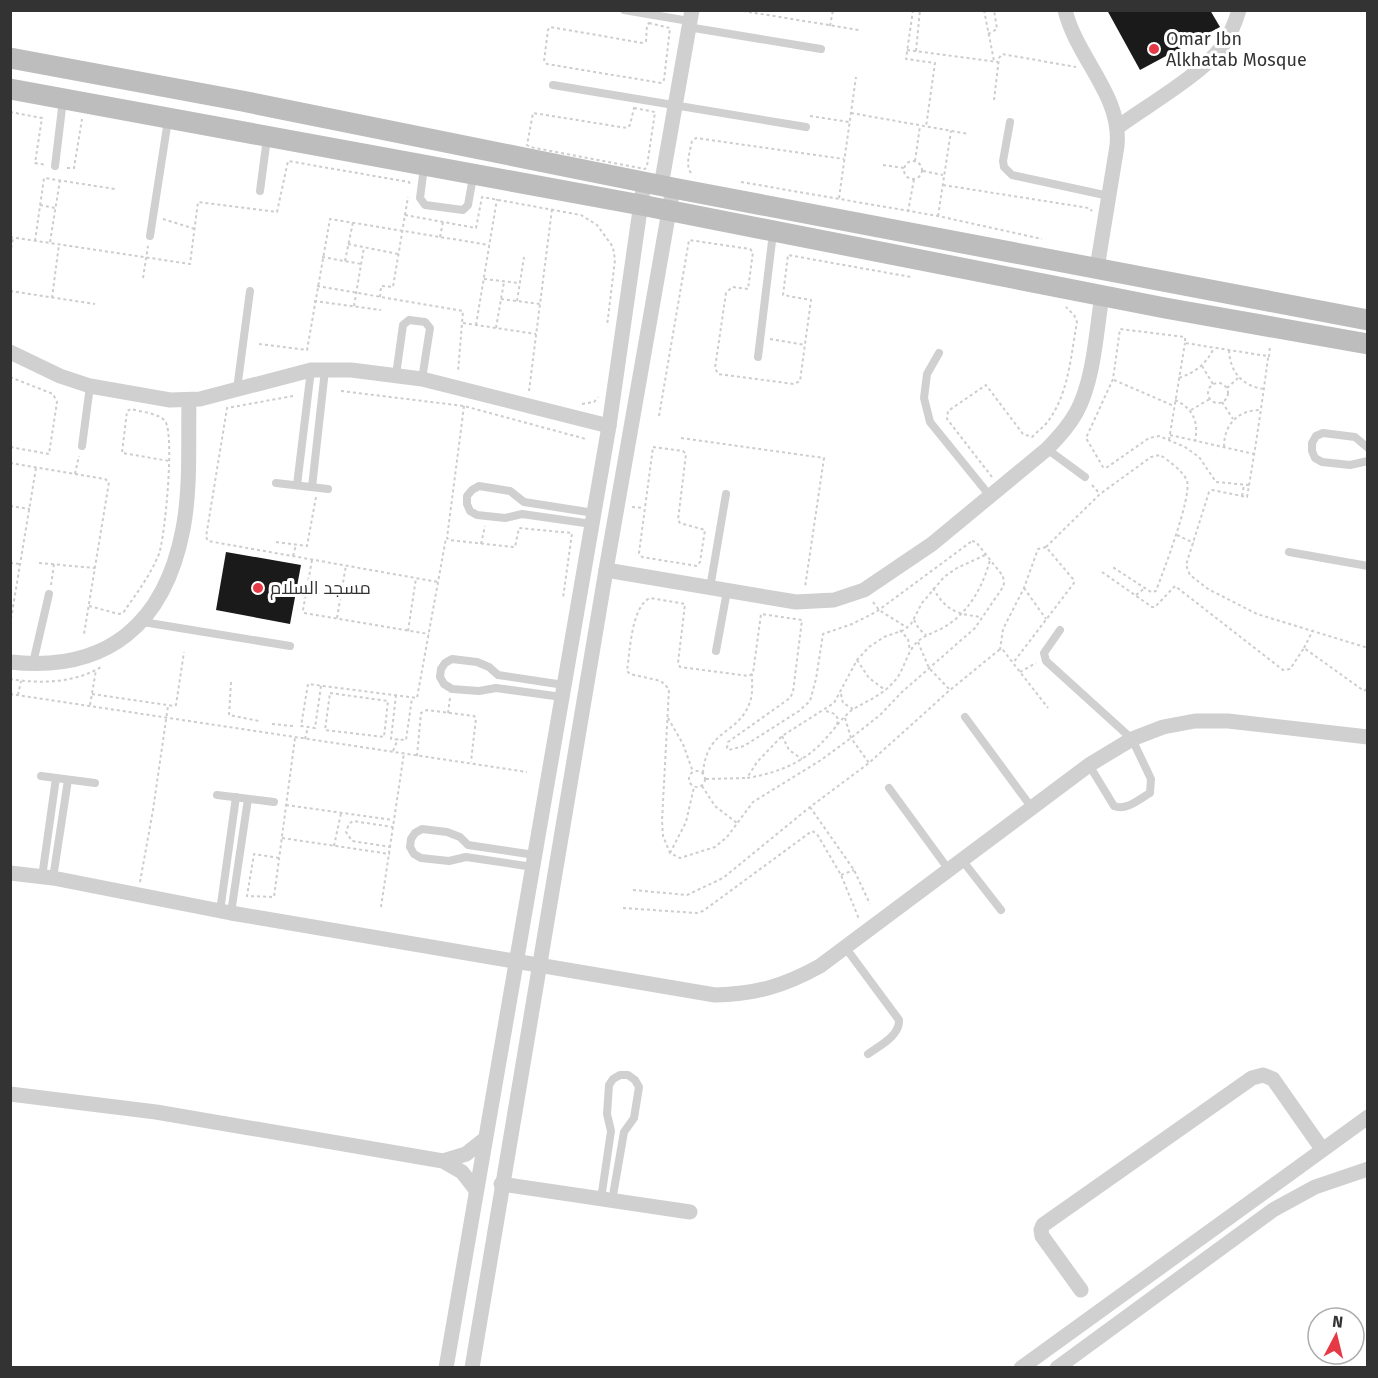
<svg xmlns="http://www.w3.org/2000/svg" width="1378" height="1378" viewBox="0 0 1378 1378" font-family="'Fira Sans',Cairo,sans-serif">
	<rect width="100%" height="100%" fill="#fff"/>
	<g fill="#1a1a1a">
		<polygon points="1107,10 1210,10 1220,27 1140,70"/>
		<polygon points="226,552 301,565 290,624 216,610"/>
	</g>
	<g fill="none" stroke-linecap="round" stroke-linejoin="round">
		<g stroke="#cdcdcd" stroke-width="2" stroke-dasharray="3 3" stroke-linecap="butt">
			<polyline points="737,10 859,30"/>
			<polyline points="913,10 906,59 935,63 926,127"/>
			<polyline points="984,10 994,61"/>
			<polygon points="649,23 670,28 664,80 661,83 547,64 544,61 548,30 550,27 643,43 646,41 647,25"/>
			<polyline points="830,26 833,10"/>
			<polyline points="988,34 997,29 994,10"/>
			<polyline points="907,50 998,62"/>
			<polyline points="916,51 920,10"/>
			<polyline points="994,100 999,58 1002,54 1076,67"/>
			<polygon points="634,108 655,112 647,166 645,169 530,147 527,145 533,113 627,128 630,125"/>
			<polyline points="10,112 42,118 35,163 46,165"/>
			<polyline points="851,113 969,134"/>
			<polyline points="810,116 849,122"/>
			<circle cx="913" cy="170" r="9"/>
			<polyline points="915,161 920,126"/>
			<polyline points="883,165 904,168"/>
			<polyline points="67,168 74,168 82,119"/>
			<polyline points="923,171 943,175"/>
			<path d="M691 173C685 165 690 152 692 141L696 138 844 159"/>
			<polyline points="741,182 938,216 1042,239"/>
			<polyline points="943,185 1089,208 1092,211"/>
			<polyline points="839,198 856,77"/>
			<polyline points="40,205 55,208"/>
			<polyline points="908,212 914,179"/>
			<polyline points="405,215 476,228 482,197 581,215 597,225 613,247 615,260 607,326"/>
			<polyline points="938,216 951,131"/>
			<polyline points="163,219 195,229"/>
			<polyline points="10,237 190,264 198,202 277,212 288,161 409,182 410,185"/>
			<polyline points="440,237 443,222"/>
			<polyline points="35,241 44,178 115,189"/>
			<polyline points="50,242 60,180"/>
			<polyline points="348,244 398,254"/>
			<polyline points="10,254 13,238"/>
			<polyline points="322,257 361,264"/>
			<polyline points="345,261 353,222"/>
			<polyline points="143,278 148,246"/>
			<polyline points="484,279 519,283"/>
			<polyline points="317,286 463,311 458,372"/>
			<polyline points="10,291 95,304"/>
			<polyline points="380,297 381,286 393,287 408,197"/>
			<polyline points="52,298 59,244"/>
			<polyline points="501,299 540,304"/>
			<polyline points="314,301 381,310"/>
			<polyline points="517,301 524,257"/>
			<polyline points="354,306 364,247"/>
			<polyline points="463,323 536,334"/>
			<polyline points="476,325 497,199"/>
			<polyline points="496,328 504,282"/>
			<polyline points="770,339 805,345"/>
			<polyline points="259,344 307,350 330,219 489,245"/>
			<path d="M1229 350C1230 372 1242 386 1264 389"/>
			<polyline points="1269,357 1270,345"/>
			<polyline points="1202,366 1213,384"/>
			<polyline points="10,377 53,394 57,402 49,454 10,447"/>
			<path d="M1179 378C1196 372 1206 364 1214 348"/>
			<polyline points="1114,380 1174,406"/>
			<circle cx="1218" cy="393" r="10"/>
			<polyline points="1227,388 1238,378"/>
			<polyline points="341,391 464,406 586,439"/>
			<polyline points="529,391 552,209"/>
			<polyline points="293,396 227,408 206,537 208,541 438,582"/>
			<path d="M1175 400C1193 408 1199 422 1195 441"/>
			<polyline points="1222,402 1233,419"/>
			<polyline points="582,404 594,402 598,397"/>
			<polyline points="464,406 447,538 449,540 513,547 515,547 519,528 572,533 563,598"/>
			<polyline points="1191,410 1210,399"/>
			<polyline points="659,416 689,240 750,249 753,252 748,289 732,287 726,293 715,368 718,374 794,384 800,381 811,300 783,295 788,255 911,277"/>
			<polyline points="1170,435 1254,454"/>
			<polyline points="681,438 824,458 805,587"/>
			<polyline points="1169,440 1185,343"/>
			<polygon points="653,447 683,451 686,454 678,520 680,523 705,530 700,562 697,566 642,557 639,553"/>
			<path d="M1224 447C1224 425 1237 410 1261 410"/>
			<polyline points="10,463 105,479 109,482 84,634"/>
			<polyline points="75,474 79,456"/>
			<path d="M992 477 947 419 948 411 986 385 1023 434 1032 437C1038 431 1045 426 1049 420 1069 392 1071 354 1077 322L1074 315 1066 307"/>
			<polyline points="1092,485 1100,494"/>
			<path d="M1249 485 1216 482 1199 457 1185 447 1159 436 1149 438 1106 468 1103 467 1086 438 1113 379 1120 329 1185 337V343L1267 356 1268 358C1262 404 1255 451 1247 497L1212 490 1209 492 1186 565 1190 575 1208 589 1257 614 1368 648"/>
			<polyline points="1242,496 1244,485"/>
			<polyline points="10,506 30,509"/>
			<polyline points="632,507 644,508"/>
			<polyline points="1177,535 1194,543"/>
			<path d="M972 541 976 542 1003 576 1004 584 1003 587 975 628 902 692 880 715 851 738 821 760 753 802 727 837 715 847 680 858 670 853 663 836 662 821 669 689 661 681 630 674 627 671C630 652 631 607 650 598L685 604 678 663 680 667 749 676 753 673 761 614 802 620 793 692 790 698 728 742 727 748 729 750 744 746 799 711 810 701 816 679 823 634 852 624 876 612Z"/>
			<polyline points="276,542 307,546 316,497"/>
			<polyline points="481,544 485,526"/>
			<path d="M1046 547 1100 494 1151 457 1160 455C1168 460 1184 472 1187 481 1192 497 1163 572 1156 591L1151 592 1111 566"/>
			<path d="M985 555 957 568 944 577 922 603 911 624 904 630 884 637 869 647 857 660 834 703 782 736 757 762 747 778C778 773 806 762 827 737 835 728 842 718 852 710 868 700 884 695 897 678 905 667 907 652 917 642 924 636 932 633 941 629 968 614 982 589 990 560"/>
			<polyline points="293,556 296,545"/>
			<polyline points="312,560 303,610 304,613 429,634"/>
			<polyline points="10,563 20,564"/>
			<polyline points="39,563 95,568"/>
			<polyline points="1102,572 1152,607 1155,607 1175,586 1283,670 1290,669 1304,648 1364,691 1368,688"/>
			<polyline points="51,585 54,564"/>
			<path d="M933 588C946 611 957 614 981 617"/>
			<polyline points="1024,588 1046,619"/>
			<polyline points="1136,595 1145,588"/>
			<polyline points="873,602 879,610 906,627"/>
			<path d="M89 606 119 614 123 613C136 594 150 576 159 554 165 536 175 434 165 421 158 413 141 412 131 409L127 411 122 453 169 461"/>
			<polyline points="337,618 346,565"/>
			<polyline points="914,620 919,629 926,635"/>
			<polyline points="10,625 36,468"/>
			<polyline points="900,630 908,639 910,651"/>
			<polyline points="408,631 416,578"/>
			<polyline points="918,642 929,668 950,690"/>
			<polyline points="1304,648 1313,630"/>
			<polyline points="1000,650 1003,629 1024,588 1038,549 1046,547 1073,579 1074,583 1013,663"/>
			<polyline points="857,660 869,678 885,690"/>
			<polyline points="1020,672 1036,663"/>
			<path d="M10 679C40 684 75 683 101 667"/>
			<polyline points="231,682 229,715 259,721"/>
			<polyline points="321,686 315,728 301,726 308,684 417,698 446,538"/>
			<polygon points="330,693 388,701 384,737 325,730"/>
			<polyline points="10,694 527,772"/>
			<polyline points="92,694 174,706 176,705 184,652"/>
			<polyline points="841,694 843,703 853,709"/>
			<polyline points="18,695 21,681"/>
			<polyline points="396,695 391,739 406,740 412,698"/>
			<polyline points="90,705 96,670"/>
			<polyline points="826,711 835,714 838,719 837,725"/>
			<polyline points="448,713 450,698"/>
			<polyline points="668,718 683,744 693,772"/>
			<polyline points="845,718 851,738 869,763"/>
			<polyline points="272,724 293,726"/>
			<polyline points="782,736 789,750 802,759"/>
			<polyline points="305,739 308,727"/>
			<polyline points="393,751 398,739"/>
			<polyline points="417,756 421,713 427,710 474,716 476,718 471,762"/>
			<circle cx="697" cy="779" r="8"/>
			<path d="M703 773C707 727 738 736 750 702 753 694 752 683 752 674"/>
			<polyline points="706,779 747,778"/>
			<polyline points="702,786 715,806 737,823"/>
			<polyline points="286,805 393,820"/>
			<polyline points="810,807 854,870 870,904"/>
			<polyline points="282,838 390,854"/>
			<polyline points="334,846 341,813"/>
			<polyline points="391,847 352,841 346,832 349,824 353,821 393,827"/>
			<polyline points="670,853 686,822 694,787"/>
			<polyline points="279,858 254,854 247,896 274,897 295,738"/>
			<polyline points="841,875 854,870"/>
			<polyline points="140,882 153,810 168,706"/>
			<polyline points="633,890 687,895 723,878 810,807 869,763 950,690 999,650 1003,650 1048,708"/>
			<polyline points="381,907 404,753"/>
			<polyline points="623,908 697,913 703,911 812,831 817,834 841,875 859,919"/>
		</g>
		<g stroke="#d0d0d0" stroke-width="8">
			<polyline points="624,10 689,21"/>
			<polyline points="688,27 821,49"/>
			<polyline points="553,85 806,127"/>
			<polyline points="1010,122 1003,161 1004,167 1012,175 1109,196"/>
			<polyline points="55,166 63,100"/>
			<polyline points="424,167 420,198 425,205 463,210 468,205 473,177"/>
			<polyline points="260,191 267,138"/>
			<polyline points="150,236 168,120"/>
			<polyline points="939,353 927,374 924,398 930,422 990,496"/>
			<polyline points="758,357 773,233"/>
			<polyline points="396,375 403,325 409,320 425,322 430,328 422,379"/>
			<polyline points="237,389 250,291"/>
			<polyline points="82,446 90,386"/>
			<polyline points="1368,448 1355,437 1323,433 1316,436 1312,443 1312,451 1315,458 1322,462 1350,465 1368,461"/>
			<polyline points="1047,449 1085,477"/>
			<polyline points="276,483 328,489"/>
			<polyline points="297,485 311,370"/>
			<polyline points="312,487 325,370"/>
			<polyline points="592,524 522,514 505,518 477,515 470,511 467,504 467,496 472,490 479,486 510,491 524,502 594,513"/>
			<polyline points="1289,552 1368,566"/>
			<polyline points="710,588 726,494"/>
			<polyline points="143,622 290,646"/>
			<path d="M1060 630 1044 653 1046 661 1132 739 1151 779 1150 793C1139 799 1127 811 1114 806L1089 765"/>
			<polyline points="716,651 727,591"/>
			<polyline points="33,663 49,594"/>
			<polyline points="562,697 496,688 479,691 452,689 444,684 440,677 441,669 445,663 452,659 477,662 489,667 498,675 564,685"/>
			<polyline points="965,717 1032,808"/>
			<polyline points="41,776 95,783"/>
			<polyline points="889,788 949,870"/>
			<polyline points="217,795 274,802"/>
			<polyline points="962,860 1001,910"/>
			<polyline points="533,867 466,857 449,861 421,858 414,854 410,847 411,839 415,833 422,829 447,832 460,837 468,845 535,855"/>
			<polyline points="42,877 56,778"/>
			<polyline points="53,878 68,780"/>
			<polyline points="220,911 236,797"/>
			<polyline points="231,913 248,799"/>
			<path d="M845 947 899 1020C900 1036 879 1046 868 1054"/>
			<polyline points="601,1199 611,1131 607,1114 609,1085 613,1079 620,1075 628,1075 635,1080 639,1087 634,1118 624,1132 612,1201"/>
		</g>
		<g stroke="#d0d0d0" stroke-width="15">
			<path d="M1065 10C1077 59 1122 95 1117 146L1097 268"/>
			<path d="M1118 127C1148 105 1199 76 1221 48 1229 37 1235 24 1239 10"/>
			<polyline points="661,186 692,10"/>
			<polyline points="10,352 60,376 90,386 170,400 200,399 311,370 351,370 422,379 609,426"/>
			<path d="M606 570 796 602 834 600 864 590 932 544 1047 449C1058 438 1068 427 1076 413 1094 381 1096 332 1102 296"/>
			<path d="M10 662C108 673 165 623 183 529 191 487 188 443 189 401"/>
			<path d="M10 873 53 878 231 913 715 995C756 994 784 986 820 966L1089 765 1132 739 1163 727 1195 721H1228L1368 737"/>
			<polyline points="10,1094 156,1112 443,1161 462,1172 476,1190"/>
			<polyline points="443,1161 466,1154 485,1139"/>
			<polyline points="501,1184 690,1212"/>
			<polyline points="1081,1290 1042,1236 1041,1230 1043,1225 1252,1078 1263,1075 1273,1079 1322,1149"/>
			<polyline points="446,1368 609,426 644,182"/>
			<polyline points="472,1368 606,570 673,188"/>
			<polyline points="1021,1368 1368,1117"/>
			<polyline points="1057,1368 1273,1210 1315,1187 1368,1169"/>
		</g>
		<g stroke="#bdbdbd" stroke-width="21">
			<polyline points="10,58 242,101 673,188 1368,320"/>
			<polyline points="10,89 641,205 1165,308 1368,344"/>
		</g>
	</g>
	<g fill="#e63946" stroke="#fff" stroke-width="2">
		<circle cx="1154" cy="49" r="6"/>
		<circle cx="258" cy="588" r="6"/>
	</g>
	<g text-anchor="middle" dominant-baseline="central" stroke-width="6" stroke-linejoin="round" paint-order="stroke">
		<g font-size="18" fill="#333" stroke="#fff" text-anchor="start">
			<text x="1166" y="39">Omar Ibn<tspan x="1166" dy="21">Alkhatab Mosque</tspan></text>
			<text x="270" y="588">مسجد السلام</text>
		</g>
	</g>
	<rect width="1378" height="1378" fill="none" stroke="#333333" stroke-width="24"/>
	<g transform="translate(1336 1336) rotate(7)"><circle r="28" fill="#ffffff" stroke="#adadad" stroke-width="1.5"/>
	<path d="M0-4.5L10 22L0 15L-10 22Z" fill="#e63946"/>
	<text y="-9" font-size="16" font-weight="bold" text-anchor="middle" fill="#333333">N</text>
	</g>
</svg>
